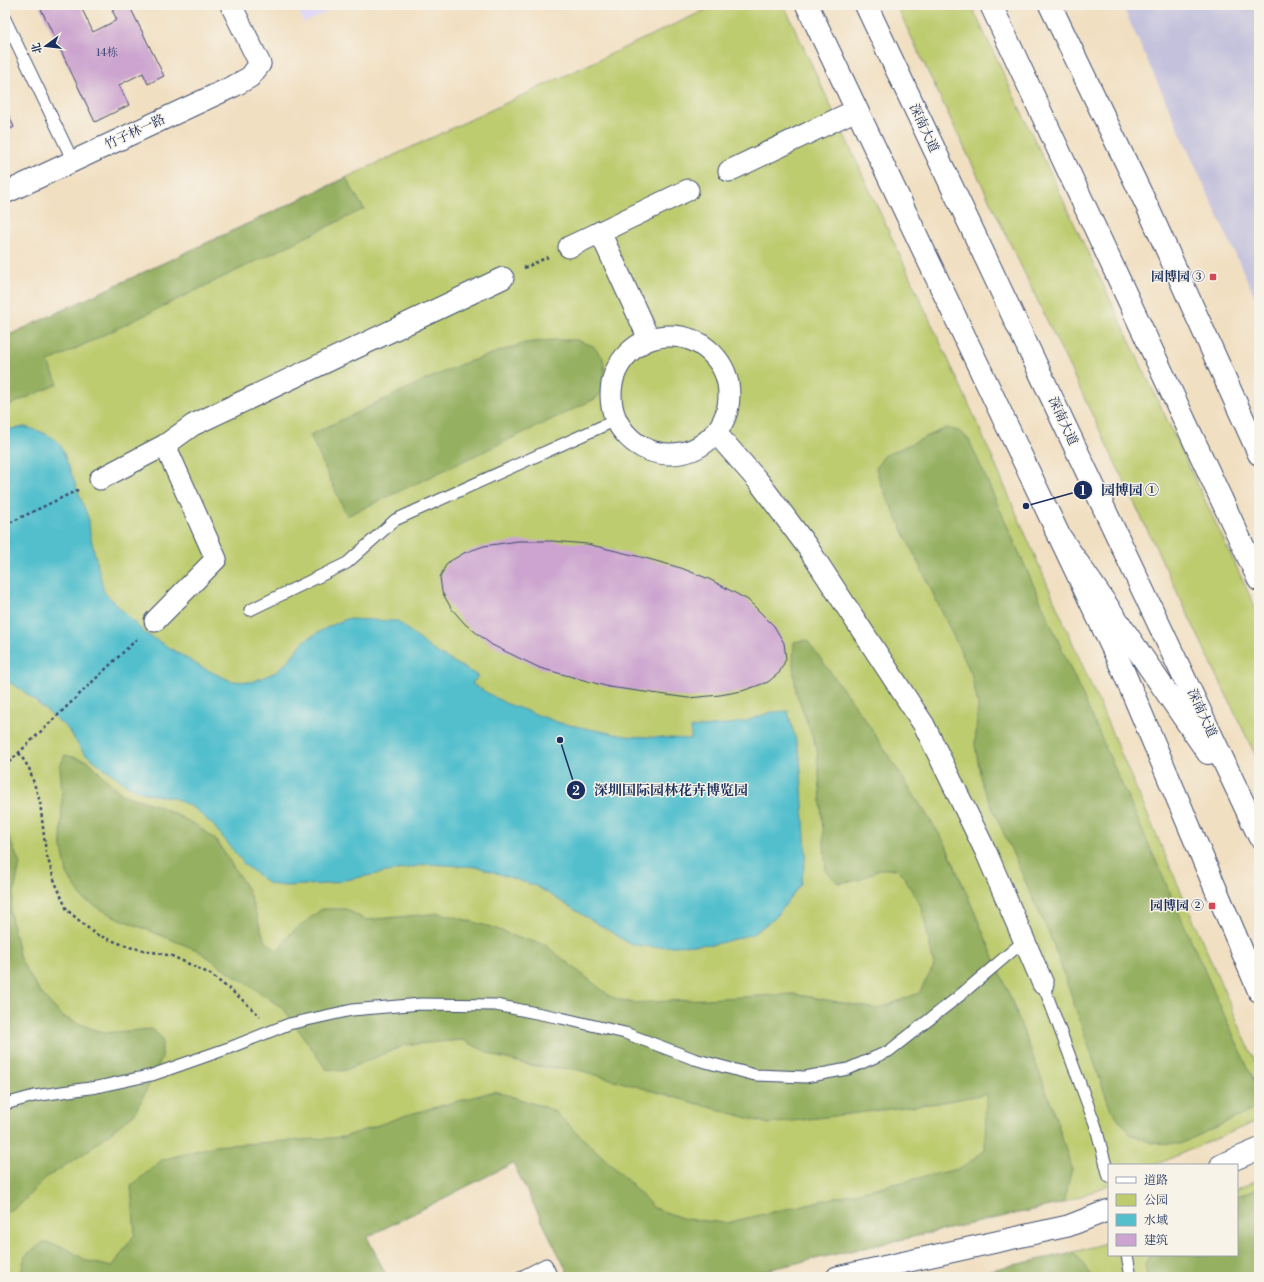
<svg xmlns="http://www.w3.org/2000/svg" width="1264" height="1282" viewBox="0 0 1264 1282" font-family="'Libre Bodoni','Noto Serif SC',serif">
	<rect width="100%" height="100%" fill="#f7f3e8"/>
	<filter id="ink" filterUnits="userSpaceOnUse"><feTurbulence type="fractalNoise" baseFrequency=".025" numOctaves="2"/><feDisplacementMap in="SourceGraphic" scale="8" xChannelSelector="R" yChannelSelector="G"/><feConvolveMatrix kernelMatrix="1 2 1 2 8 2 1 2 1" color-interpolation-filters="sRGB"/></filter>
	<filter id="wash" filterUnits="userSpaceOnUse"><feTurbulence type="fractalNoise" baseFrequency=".012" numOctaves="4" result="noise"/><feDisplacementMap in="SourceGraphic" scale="16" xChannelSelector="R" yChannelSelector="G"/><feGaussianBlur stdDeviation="0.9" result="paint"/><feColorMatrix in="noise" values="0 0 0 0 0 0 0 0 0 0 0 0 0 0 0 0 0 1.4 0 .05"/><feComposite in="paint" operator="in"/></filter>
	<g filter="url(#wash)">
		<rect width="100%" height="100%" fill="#f1dfc1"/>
		<polygon fill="#ded5f6" points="296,5 341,5 304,23"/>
		<polygon fill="#c3c1dc" points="1122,5 1259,5 1259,306"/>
		<g fill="#becc6f" stroke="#6c7e66">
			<polygon points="716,5 784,5 971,409 1259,1071 1259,1120 1155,1165 1109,1165 1109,1185 1063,1203 735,1277 570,1277 513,1163 367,1237 387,1277 5,1277 5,337"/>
			<polygon points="896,5 971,5 1259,615 1259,763"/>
			<polygon points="1259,1180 1259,1277 959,1277 1074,1252 1109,1242 1109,1255 1237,1255 1237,1189"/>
		</g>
		<g fill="#96b062" stroke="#587060">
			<polygon points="346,178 364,209 48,362 58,384 5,407 5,337"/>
			<polygon points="553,340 577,340 593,346 603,358 606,383 597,398 347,516 310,435 421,382 462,364 525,343"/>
			<polygon points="946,428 959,431 969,440 1259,1093 1259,1107 1180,1144 1152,1143 1130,1134 1110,1108 1053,943 982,785 975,745 978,705 971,673 881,485 876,468 884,456"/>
			<polygon points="807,640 864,718 945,843 1006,986 1051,1103 1072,1169 1063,1203 735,1277 570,1277 513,1163 367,1237 387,1277 20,1277 25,1256 44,1242 66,1248 87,1261 112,1267 135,1234 131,1186 162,1160 214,1146 344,1137 407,1115 495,1091 553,1110 623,1176 654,1208 685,1219 726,1223 962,1168 985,1150 986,1094 938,1103 769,1124 575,1069 533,1066 495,1056 463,1040 405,1045 343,1071 326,1069 284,1009 197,950 113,916 83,899 67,874 61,843 62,799 60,766 65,755 88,761 110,783 122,794 159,806 196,825 216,840 248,890 265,941 278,951 291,933 322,909 346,909 365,920 441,913 494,928 519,938 544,944 611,997 633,1003 793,994 878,1009 919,993 934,966 922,908 899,869 879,869 860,880 838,883 826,871 817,749 796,692 793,664 794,642"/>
			<polygon points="5,828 20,864 10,912 20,959 40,992 63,1017 103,1033 152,1029 162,1038 162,1058 135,1113 86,1152 44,1179 22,1203 5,1213"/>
			<polygon points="1259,1188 1259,1277 1147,1277 1145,1263 1150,1255 1237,1255 1237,1196"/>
			<polygon points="1074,1252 1093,1277 959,1277"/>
		</g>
		<path fill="#53bfcd" stroke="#377796" d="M25 427C39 431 52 434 61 446L89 520 90 534 104 592 145 633 201 667 231 681 252 682 276 672 287 662 304 641 324 629 346 619 398 621 431 649 478 676 472 684 505 703 560 723 625 736 691 739V728L723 725 746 721 772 712 788 711 800 756 806 855 801 884 775 918 753 934 716 944 654 947 632 945 536 886 478 867 428 864 325 884 285 886 269 884 245 865 213 825 195 809 174 798 148 794 127 785 83 752 68 729 21 689 5 680V430Z"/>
		<g id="blocks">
			<g fill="#cca4cf">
				<polygon points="39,5 80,5 93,32 117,20 112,10 123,5 129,5 164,76 148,84 143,73 119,85 129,105 95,122"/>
				<polygon points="5,107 14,127 5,132"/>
				<polygon points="518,541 552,541 587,544 645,558 681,568 709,579 748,600 774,626 784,643 786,659 779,673 768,682 742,691 720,695 688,698 609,687 540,668 492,645 465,624 451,608 442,592 440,577 447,563 464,553 484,546"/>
			</g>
		</g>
	</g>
	<g filter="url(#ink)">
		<use href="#blocks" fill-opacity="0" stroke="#3b496d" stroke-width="1"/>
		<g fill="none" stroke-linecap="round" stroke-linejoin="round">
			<defs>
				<g id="lane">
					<polyline points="5,19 73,161"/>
					<polyline points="250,610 347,563 395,520 616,420"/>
					<polyline points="1043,984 1095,1124 1109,1177"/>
					<polyline points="5,1104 34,1096 97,1087 152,1075 229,1048 289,1024 352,1010 421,1004 496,1005 561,1018 625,1033 694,1059 755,1075 805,1077 848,1069 889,1051 958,997 1024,941"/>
					<polyline points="1127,1255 1131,1277"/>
					<polyline points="521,1277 546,1264 552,1277"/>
				</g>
				<g id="street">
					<polyline points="729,171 856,110"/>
					<polyline points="5,193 234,86 250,77 260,64 231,5"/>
					<polyline points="600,232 649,339"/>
					<polyline points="569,247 688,190"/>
					<circle cx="670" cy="395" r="59"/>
					<polyline points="716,433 759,482 806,545 924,725 986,852 1043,984"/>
					<polyline points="100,479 165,445 193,425 503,278"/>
					<polyline points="155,621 216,559 165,445"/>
					<polyline points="1221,1165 1259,1149"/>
					<polyline points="837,1277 1068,1226 1109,1210"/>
				</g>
				<g id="secondary">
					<polyline points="807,5 1122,668 1259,991"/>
					<polyline points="1050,5 1148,208 1259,454"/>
				</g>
				<g id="primary">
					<polyline points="866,5 1259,836"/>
					<polyline points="991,5 1259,580"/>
					<polyline points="1056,531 1208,753"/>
				</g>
			</defs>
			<use href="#lane" stroke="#3b496d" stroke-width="13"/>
			<use href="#street" stroke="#3b496d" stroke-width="23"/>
			<use href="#secondary" stroke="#3b496d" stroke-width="24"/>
			<use href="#primary" stroke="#3b496d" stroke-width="24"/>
			<g stroke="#3b496d" stroke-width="2.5" stroke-dasharray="3 3" stroke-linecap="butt">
				<polyline points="524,268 548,257"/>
				<polyline points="5,525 80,489"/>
				<polyline points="19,753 29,768 40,802 46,853 55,882 67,910 95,934 129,947 172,956 210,974 238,996 260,1016"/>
				<polyline points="5,766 139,637"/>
			</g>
			<use href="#lane" stroke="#fff" stroke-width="11"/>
			<use href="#street" stroke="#fff" stroke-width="21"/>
			<use href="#secondary" stroke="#fff" stroke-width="22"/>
			<use href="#primary" stroke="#fff" stroke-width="22"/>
		</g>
	</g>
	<g fill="#d1495b" stroke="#f7f3e8" stroke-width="1.5">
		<rect x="1209" y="273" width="8" height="8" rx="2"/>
		<rect x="1208" y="902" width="8" height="8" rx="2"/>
	</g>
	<g text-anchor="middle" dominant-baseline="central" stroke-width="3" stroke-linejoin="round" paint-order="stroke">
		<g font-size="11" fill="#474c7a">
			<text x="107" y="53">14栋</text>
		</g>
		<g font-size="13" fill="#1b2f5e" stroke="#f7f3e8">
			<text transform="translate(924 128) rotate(65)">深南大道</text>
			<text transform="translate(135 132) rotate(-25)">竹子林一路</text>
			<text transform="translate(1063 421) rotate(65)">深南大道</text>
			<text transform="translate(1202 713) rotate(65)">深南大道</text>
		</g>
		<g font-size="13" font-weight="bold" fill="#1b2f5e" stroke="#f7f3e8" text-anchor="end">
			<text x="1205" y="277">园博园 ③</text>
			<text x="1204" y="906">园博园 ②</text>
		</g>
	</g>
	<path fill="none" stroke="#1b2f5e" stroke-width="1.5" d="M1026 506L1083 490M560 740L576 790"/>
	<g fill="#1b2f5e" stroke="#f7f3e8" stroke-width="1.5">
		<circle cx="1026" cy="506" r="4"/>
		<circle cx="560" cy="740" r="4"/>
		<circle cx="1083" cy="490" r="10"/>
		<circle cx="576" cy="790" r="10"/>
	</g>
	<g font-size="12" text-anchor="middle" font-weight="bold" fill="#fff">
		<text x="1083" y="495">1</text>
		<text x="576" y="795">2</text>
	</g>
	<g font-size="14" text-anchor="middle" font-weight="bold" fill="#1b2f5e" stroke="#f7f3e8" stroke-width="3" stroke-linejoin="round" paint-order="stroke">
		<text x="1130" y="495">园博园 ①</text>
		<text x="671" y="795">深圳国际园林花卉博览园</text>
	</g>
	<rect width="1264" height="1282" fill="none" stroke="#f7f3e8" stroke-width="20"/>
	<rect x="1108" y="1164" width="130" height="92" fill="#f7f3e8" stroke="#9fa5b1"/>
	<rect x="1116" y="1177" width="20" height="6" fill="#ffffff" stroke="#9fa5b1"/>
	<text x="1144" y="1184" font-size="12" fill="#1b2f5e">道路</text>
	<rect x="1116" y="1194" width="20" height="12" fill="#becc6f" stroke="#9fa5b1"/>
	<text x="1144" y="1204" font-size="12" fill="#1b2f5e">公园</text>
	<rect x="1116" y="1214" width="20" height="12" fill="#53bfcd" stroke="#9fa5b1"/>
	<text x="1144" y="1224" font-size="12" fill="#1b2f5e">水域</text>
	<rect x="1116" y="1234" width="20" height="12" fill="#cca4cf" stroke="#9fa5b1"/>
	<text x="1144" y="1244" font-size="12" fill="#1b2f5e">建筑</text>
	<g transform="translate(46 46) rotate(255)" stroke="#f7f3e8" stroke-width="3" paint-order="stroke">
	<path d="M0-3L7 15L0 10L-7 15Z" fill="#1b2f5e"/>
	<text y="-6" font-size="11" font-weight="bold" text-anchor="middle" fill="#1b2f5e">北</text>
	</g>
</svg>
